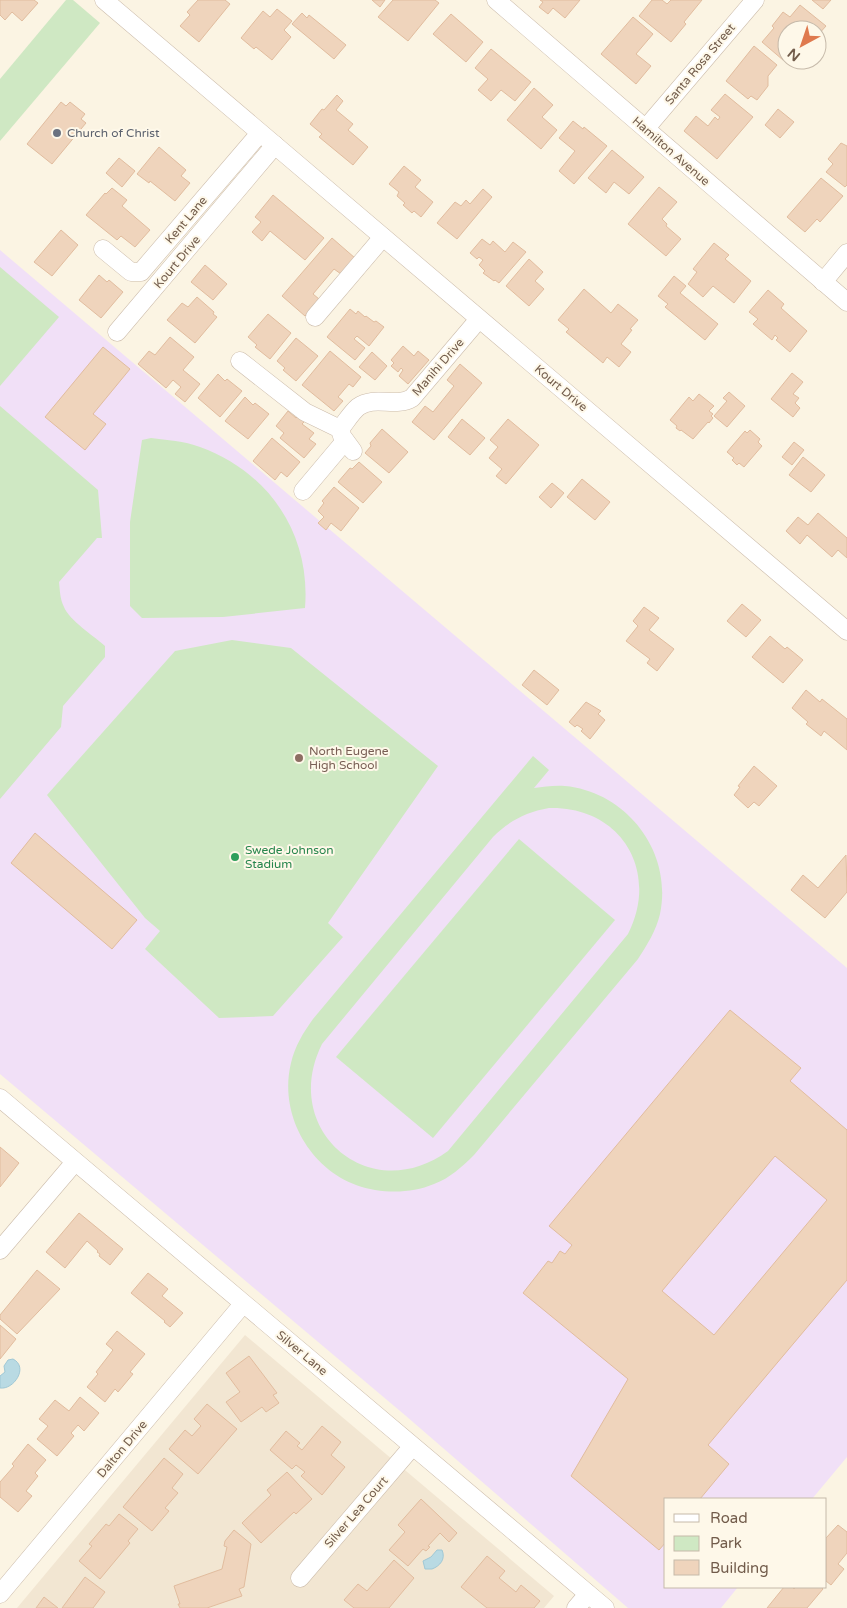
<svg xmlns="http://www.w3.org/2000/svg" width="847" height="1608" viewBox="0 0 847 1608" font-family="'Varela Round',sans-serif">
	<rect width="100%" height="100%" fill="#fbf4e3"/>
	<polygon fill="#f2e6d2" points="245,1335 554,1596 544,1608 17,1608"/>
	<polygon fill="#f1e0f7" points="0,250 847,968 847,1457 812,1499 666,1499 666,1587 738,1587 721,1608 628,1608 406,1416 0,1074"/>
	<g fill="#cfe8c3" fill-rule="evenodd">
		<polygon points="66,0 73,0 100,23 0,141 0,79"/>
		<polygon points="0,267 59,317 0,386"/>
		<path d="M0 406 98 490 102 538H97L59 582C60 591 60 599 64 607 69 620 94 636 105 646V657L63 706 61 727 0 799Z"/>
		<path d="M151 438C167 440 184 441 200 447 269 472 311 534 305 608L223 617 142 618 130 606V522L142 440Z"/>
		<polygon points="232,640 291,648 438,766 328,923 343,937 273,1016 219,1018 145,949 160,931 145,918 47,795 175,651"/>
		<path d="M533 756 549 770 534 788C544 787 554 785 565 786 627 792 673 852 660 914 656 931 647 945 638 959L474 1155C462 1167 450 1178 434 1184 415 1192 395 1193 375 1190 317 1181 277 1120 291 1063 295 1046 303 1033 313 1019ZM549 808C621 806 660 871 628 934L448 1151C370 1208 279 1130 322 1044L493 837C509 821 526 812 549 808Z"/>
		<polygon points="519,839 615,920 433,1138 336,1057"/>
	</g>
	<g fill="#b9dae3" stroke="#a0c8d5">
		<path d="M13 1359C29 1367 14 1390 0 1388V1376L5 1372 4 1366 8 1360Z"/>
		<path d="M437 1550H442C446 1559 440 1566 432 1569H425L423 1561 431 1557Z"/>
	</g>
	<g fill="#efd4bc" stroke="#e1bc9e" fill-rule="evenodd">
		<polygon points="0,0 34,0 38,3 22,21 12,12 5,20 0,15"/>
		<polygon points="198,0 225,0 230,4 199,42 180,26 190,15 187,12"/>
		<polygon points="372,0 385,0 380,7"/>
		<polygon points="393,0 435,0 439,3 408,41 378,17"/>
		<polygon points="540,0 580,0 565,18 553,8 548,14 539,7 543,2"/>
		<polygon points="652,0 662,0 667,4 671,0 702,0 684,22 686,24 671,42 639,16"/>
		<polygon points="812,0 831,0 823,9"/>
		<polygon points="800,5 826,26 817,36 817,30 787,30 787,54 783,60 762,42 774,28 772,26 783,12 790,17"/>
		<polygon points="277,9 292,21 284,30 291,37 272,60 256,47 254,49 241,38 263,11 270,17"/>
		<polygon points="302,13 307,18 309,15 346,45 334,59 292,24"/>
		<polygon points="451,14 483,42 466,62 433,34"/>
		<polygon points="633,17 653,34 636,54 651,66 636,84 601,54"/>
		<polygon points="754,46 777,65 768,76 768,86 757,100 751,96 748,99 726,81"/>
		<polygon points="491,49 531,82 515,101 501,90 491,101 478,90 488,79 475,68"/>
		<polygon points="534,88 553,105 542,117 557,130 541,149 507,120"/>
		<polygon points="725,94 753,117 717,159 684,131 696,116 708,126 715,117 718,120 720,117 711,110"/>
		<polygon points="337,95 343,101 336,110 353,124 348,130 368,147 353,165 319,137 322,134 310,124 322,109 324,110"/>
		<polygon points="61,102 66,106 70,102 85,114 81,119 86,123 52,164 27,144"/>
		<polygon points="778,109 794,122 780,138 765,125"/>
		<polygon points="573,121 583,129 584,127 607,146 574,184 559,171 575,151 559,138"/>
		<polygon points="841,143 847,146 847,185 845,187 826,172 833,164 828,159"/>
		<polygon points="159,147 186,170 181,176 190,183 175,201 150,181 149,183 137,174"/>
		<polygon points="612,150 644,177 629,194 614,182 606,193 588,178"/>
		<polygon points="119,158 135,171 122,187 106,173"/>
		<polygon points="404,166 421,180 415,187 433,202 421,217 414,211 412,213 403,205 405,203 397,196 399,192 389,184"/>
		<polygon points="821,178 843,196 820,222 817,219 805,232 787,217"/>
		<polygon points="659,187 677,202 662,219 667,224 666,226 681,239 666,256 628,224"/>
		<polygon points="112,188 127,200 122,206 150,230 135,247 121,236 117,240 86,215 105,193 106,194"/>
		<polygon points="483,189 492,197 457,239 437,223 455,202 461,206 466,200 470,204"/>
		<polygon points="273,195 324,238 305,260 270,231 262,241 252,232 261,222 255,217"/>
		<polygon points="61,230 78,245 52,276 34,262"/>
		<polygon points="332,238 355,258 341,274 334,269 313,294 319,299 305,316 282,296"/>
		<polygon points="482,239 490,245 493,241 505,252 513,242 526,252 499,283 495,280 494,281 483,273 485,271 479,265 483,260 479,257 477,259 470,253"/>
		<polygon points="714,243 729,255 725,259 751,281 734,303 713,286 703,297 688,284 697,272 693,269"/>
		<polygon points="529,259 543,272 535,281 544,289 529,306 506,286"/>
		<polygon points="205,265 227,284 213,300 191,282"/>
		<polygon points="99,275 107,282 109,280 123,292 101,318 79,300"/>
		<polygon points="674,276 686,286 680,293 718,324 705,340 665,307 668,304 658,296"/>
		<polygon points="584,289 611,313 618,304 638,320 630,329 632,330 621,344 631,352 619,367 607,357 603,363 566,332 569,329 558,320"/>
		<polygon points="768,290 784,304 781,308 807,331 790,352 776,340 778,338 775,335 772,340 753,324 758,319 749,312"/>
		<polygon points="197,297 214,312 213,314 217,317 195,343 167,320 182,303 188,307"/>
		<polygon points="350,309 356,314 358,311 365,317 366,316 374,322 376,321 384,327 369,346 357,336 354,339 365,348 355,360 327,337"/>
		<polygon points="268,314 291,333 270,359 255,347 257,345 248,337"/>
		<polygon points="170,337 194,357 183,370 200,384 185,402 175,394 181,387 173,380 166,388 138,364 149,351 155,355"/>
		<polygon points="296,338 318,356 296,381 283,370 285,368 277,361"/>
		<polygon points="403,346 414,356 418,351 429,360 408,384 399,376 403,370 401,368 398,372 391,366 394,363 391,360"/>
		<polygon points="103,347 130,369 93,414 106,424 85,450 45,417"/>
		<polygon points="330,351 361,377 353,387 349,384 338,397 343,401 334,411 302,385"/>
		<polygon points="372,352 387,366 375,380 359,367"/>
		<polygon points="460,364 482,383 434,440 412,422 425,406 433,412 454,386 447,380"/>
		<polygon points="792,373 803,382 793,394 799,398 795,403 800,408 793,417 771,399"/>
		<polygon points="218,374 225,381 227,379 242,391 220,417 198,398"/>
		<polygon points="729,392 745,406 727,427 714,416 727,401 723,398"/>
		<polygon points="699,394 714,406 709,411 713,414 711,416 713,418 709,423 708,422 693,439 681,430 680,431 676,428 677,426 670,420 689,397 693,401"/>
		<polygon points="245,397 253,405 255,403 269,414 248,439 225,421"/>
		<polygon points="288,411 296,418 298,416 305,421 302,424 314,433 309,439 316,444 304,458 280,438 284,433 276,426"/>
		<polygon points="462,419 485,438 470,455 448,437"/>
		<polygon points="508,419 539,445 506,484 496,476 502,469 489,458 498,447 490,440"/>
		<polygon points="382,429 408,452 389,473 365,453 371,446 370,443"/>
		<polygon points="750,430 760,439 758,442 762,446 744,467 739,463 737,465 732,460 734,458 727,452 745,431 747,433"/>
		<polygon points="272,438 300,462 287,477 281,472 275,480 253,461"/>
		<polygon points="794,442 804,450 792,465 782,457"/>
		<polygon points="803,457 825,475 811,492 789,475"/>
		<polygon points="359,462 382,482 363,503 338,482 350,468 352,469"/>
		<polygon points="582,479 610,502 595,520 567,497"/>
		<polygon points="552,483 564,493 551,508 539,497"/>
		<polygon points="334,487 359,508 341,531 331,523 326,530 318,523 324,517 318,511 324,503 322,501"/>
		<polygon points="818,513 847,538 847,558 838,550 832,557 807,535 800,544 786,531 798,517 808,525"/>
		<polygon points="742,604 761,620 746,637 727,621"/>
		<polygon points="644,607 659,618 649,630 674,649 657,671 647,663 650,659 626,641 638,626 633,621"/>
		<polygon points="770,636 785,649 787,647 803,660 783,683 752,657"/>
		<polygon points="534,670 559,690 547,705 522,685"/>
		<polygon points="806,690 820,702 822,699 847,719 847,750 824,731 821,736 806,724 808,722 792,708"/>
		<polygon points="586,702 601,711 598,714 605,720 590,739 581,731 583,729 577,725 575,727 569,722"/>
		<polygon points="754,766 777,786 759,806 754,802 748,808 734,795 740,787 738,786"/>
		<polygon points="35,833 137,920 112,949 11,863"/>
		<polygon points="846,855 847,892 825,918 791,890 803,875 818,888"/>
		<path d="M730 1010 801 1068 790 1081 847 1130V1280L708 1445 729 1464 700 1499H666V1542L659 1550 571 1476 628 1379 523 1293 548 1261 552 1263 560 1251 565 1254 572 1245 549 1226ZM775 1156 827 1200 714 1335 662 1291Z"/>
		<polygon points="0,1147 19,1163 0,1187"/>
		<polygon points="79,1213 123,1249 110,1265 99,1256 100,1254 97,1252 98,1251 87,1241 65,1268 46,1252"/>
		<polygon points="37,1270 60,1289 17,1334 0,1319 0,1315"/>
		<polygon points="148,1273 168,1289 162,1296 183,1313 170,1327 164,1322 165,1321 131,1293"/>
		<polygon points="0,1325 16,1339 0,1359"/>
		<polygon points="117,1331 145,1354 130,1372 133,1374 118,1392 115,1389 105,1402 87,1387 98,1374 96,1372 113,1350 106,1344"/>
		<polygon points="249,1356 277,1393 273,1395 279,1403 266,1412 262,1407 241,1422 226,1402 240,1392 226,1373"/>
		<polygon points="80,1397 99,1413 84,1431 78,1425 71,1433 74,1436 57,1456 37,1439 48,1426 39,1419 55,1400 69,1411"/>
		<polygon points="207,1404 237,1429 198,1474 169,1449 185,1430 192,1436 201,1426 194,1419"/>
		<polygon points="322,1426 341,1442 331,1455 345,1467 322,1495 301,1476 305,1472 296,1465 292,1469 270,1450 286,1431 300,1443 297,1446 302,1450"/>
		<polygon points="28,1444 46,1460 35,1473 38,1476 26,1491 32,1496 18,1512 0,1497 0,1482 14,1466 12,1464"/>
		<polygon points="164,1458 183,1474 172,1488 178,1493 165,1508 169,1511 152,1531 123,1507"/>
		<polygon points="287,1472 312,1499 296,1514 294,1512 261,1543 242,1523 271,1495 267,1490"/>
		<polygon points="421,1499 457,1533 449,1542 440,1533 428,1546 430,1547 426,1551 423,1549 408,1566 389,1550 405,1532 398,1525"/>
		<polygon points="119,1514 138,1529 128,1541 130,1543 100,1579 79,1561 92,1546 89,1544 106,1524 109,1526"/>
		<polygon points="838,1525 847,1532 847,1553 838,1564 844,1569 831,1585 826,1581 826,1538"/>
		<polygon points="234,1530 251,1544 244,1587 239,1589 242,1596 207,1608 180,1608 178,1604 180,1604 174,1586 222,1569 227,1547 224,1546 225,1541"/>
		<polygon points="487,1556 505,1571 499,1578 516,1592 521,1585 540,1601 534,1608 487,1608 461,1587"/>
		<polygon points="394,1560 414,1578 389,1608 354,1608 344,1600 358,1584 367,1591"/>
		<polygon points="85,1577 105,1592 93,1608 62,1608"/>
		<polygon points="784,1587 792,1587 794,1589 796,1587 821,1587 823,1589 807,1608 767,1608"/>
		<polygon points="44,1597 58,1608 36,1608"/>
	</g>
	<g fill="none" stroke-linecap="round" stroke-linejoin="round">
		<defs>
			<g id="minor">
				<polyline points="104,0 847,631"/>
				<polyline points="496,0 847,302"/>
				<polyline points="646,128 755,0"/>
				<polyline points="103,249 131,272 141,272 260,133"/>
				<polyline points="823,282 847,253"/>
				<polyline points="315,317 383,237"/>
				<polyline points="117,332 275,145"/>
				<polyline points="240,361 305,412 340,429"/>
				<path d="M353 451 342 436 340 429C346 422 351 413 358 407 375 395 395 408 412 398L479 319"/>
				<polyline points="303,491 345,441"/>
				<polyline points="0,1098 605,1608"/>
				<polyline points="0,1250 75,1162"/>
				<polyline points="300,1578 412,1447"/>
				<polyline points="0,1594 243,1304"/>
				<polyline points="576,1608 588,1594"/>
			</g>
		</defs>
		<use href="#minor" stroke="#ccbcab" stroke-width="19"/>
		<use href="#minor" stroke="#fff" stroke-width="18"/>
	</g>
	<circle fill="#6b7280" stroke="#fef8e9" stroke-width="2" cx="57" cy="133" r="5"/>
	<circle fill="#8d6e63" stroke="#fef8e9" stroke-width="2" cx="299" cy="758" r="5"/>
	<circle fill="#2e9e5b" stroke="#fef8e9" stroke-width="2" cx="235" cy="857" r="5"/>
	<g text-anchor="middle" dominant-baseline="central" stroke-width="4" stroke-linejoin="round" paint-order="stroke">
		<g font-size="12" fill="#725c4b" stroke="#fef8e9">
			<text transform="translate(700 64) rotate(-50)">Santa Rosa Street</text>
			<text transform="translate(671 151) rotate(41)">Hamilton Avenue</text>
			<text transform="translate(186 220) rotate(-50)">Kent Lane</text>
			<text transform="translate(177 262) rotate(-50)">Kourt Drive</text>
			<text transform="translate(438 367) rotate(-49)">Manihi Drive</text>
			<text transform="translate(561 388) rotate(40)">Kourt Drive</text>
			<text transform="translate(302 1353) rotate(40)">Silver Lane</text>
			<text transform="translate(122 1449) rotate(-50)">Dalton Drive</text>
			<text transform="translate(356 1512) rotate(-49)">Silver Lea Court</text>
		</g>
		<g font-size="12" fill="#5b616d" stroke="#fef8e9" text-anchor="start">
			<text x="67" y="133">Church of Christ</text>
		</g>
		<g font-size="12" fill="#785e54" stroke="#fef8e9" text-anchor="start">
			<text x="309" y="751">North Eugene<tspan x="309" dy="14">High School</tspan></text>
		</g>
		<g font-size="12" fill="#27864d" stroke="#fef8e9" text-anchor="start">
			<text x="245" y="850">Swede Johnson<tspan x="245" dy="14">Stadium</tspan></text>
		</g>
	</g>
	<rect x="664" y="1498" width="162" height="90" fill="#fef8e9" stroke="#c6baaa"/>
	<rect x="674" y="1514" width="25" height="8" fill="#ffffff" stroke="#c6baaa"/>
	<text x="710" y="1523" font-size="15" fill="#725c4b">Road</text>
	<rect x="674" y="1536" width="25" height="15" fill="#cfe8c3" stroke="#c6baaa"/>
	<text x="710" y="1548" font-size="15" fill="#725c4b">Park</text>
	<rect x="674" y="1560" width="25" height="15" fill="#efd4bc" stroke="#c6baaa"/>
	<text x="710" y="1573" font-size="15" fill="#725c4b">Building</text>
	<g transform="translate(802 45) rotate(220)"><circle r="24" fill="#fef8e9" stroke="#c6baaa"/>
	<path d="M0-4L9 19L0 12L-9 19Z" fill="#df7a4e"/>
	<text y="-8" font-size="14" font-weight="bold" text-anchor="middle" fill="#725c4b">N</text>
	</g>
</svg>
